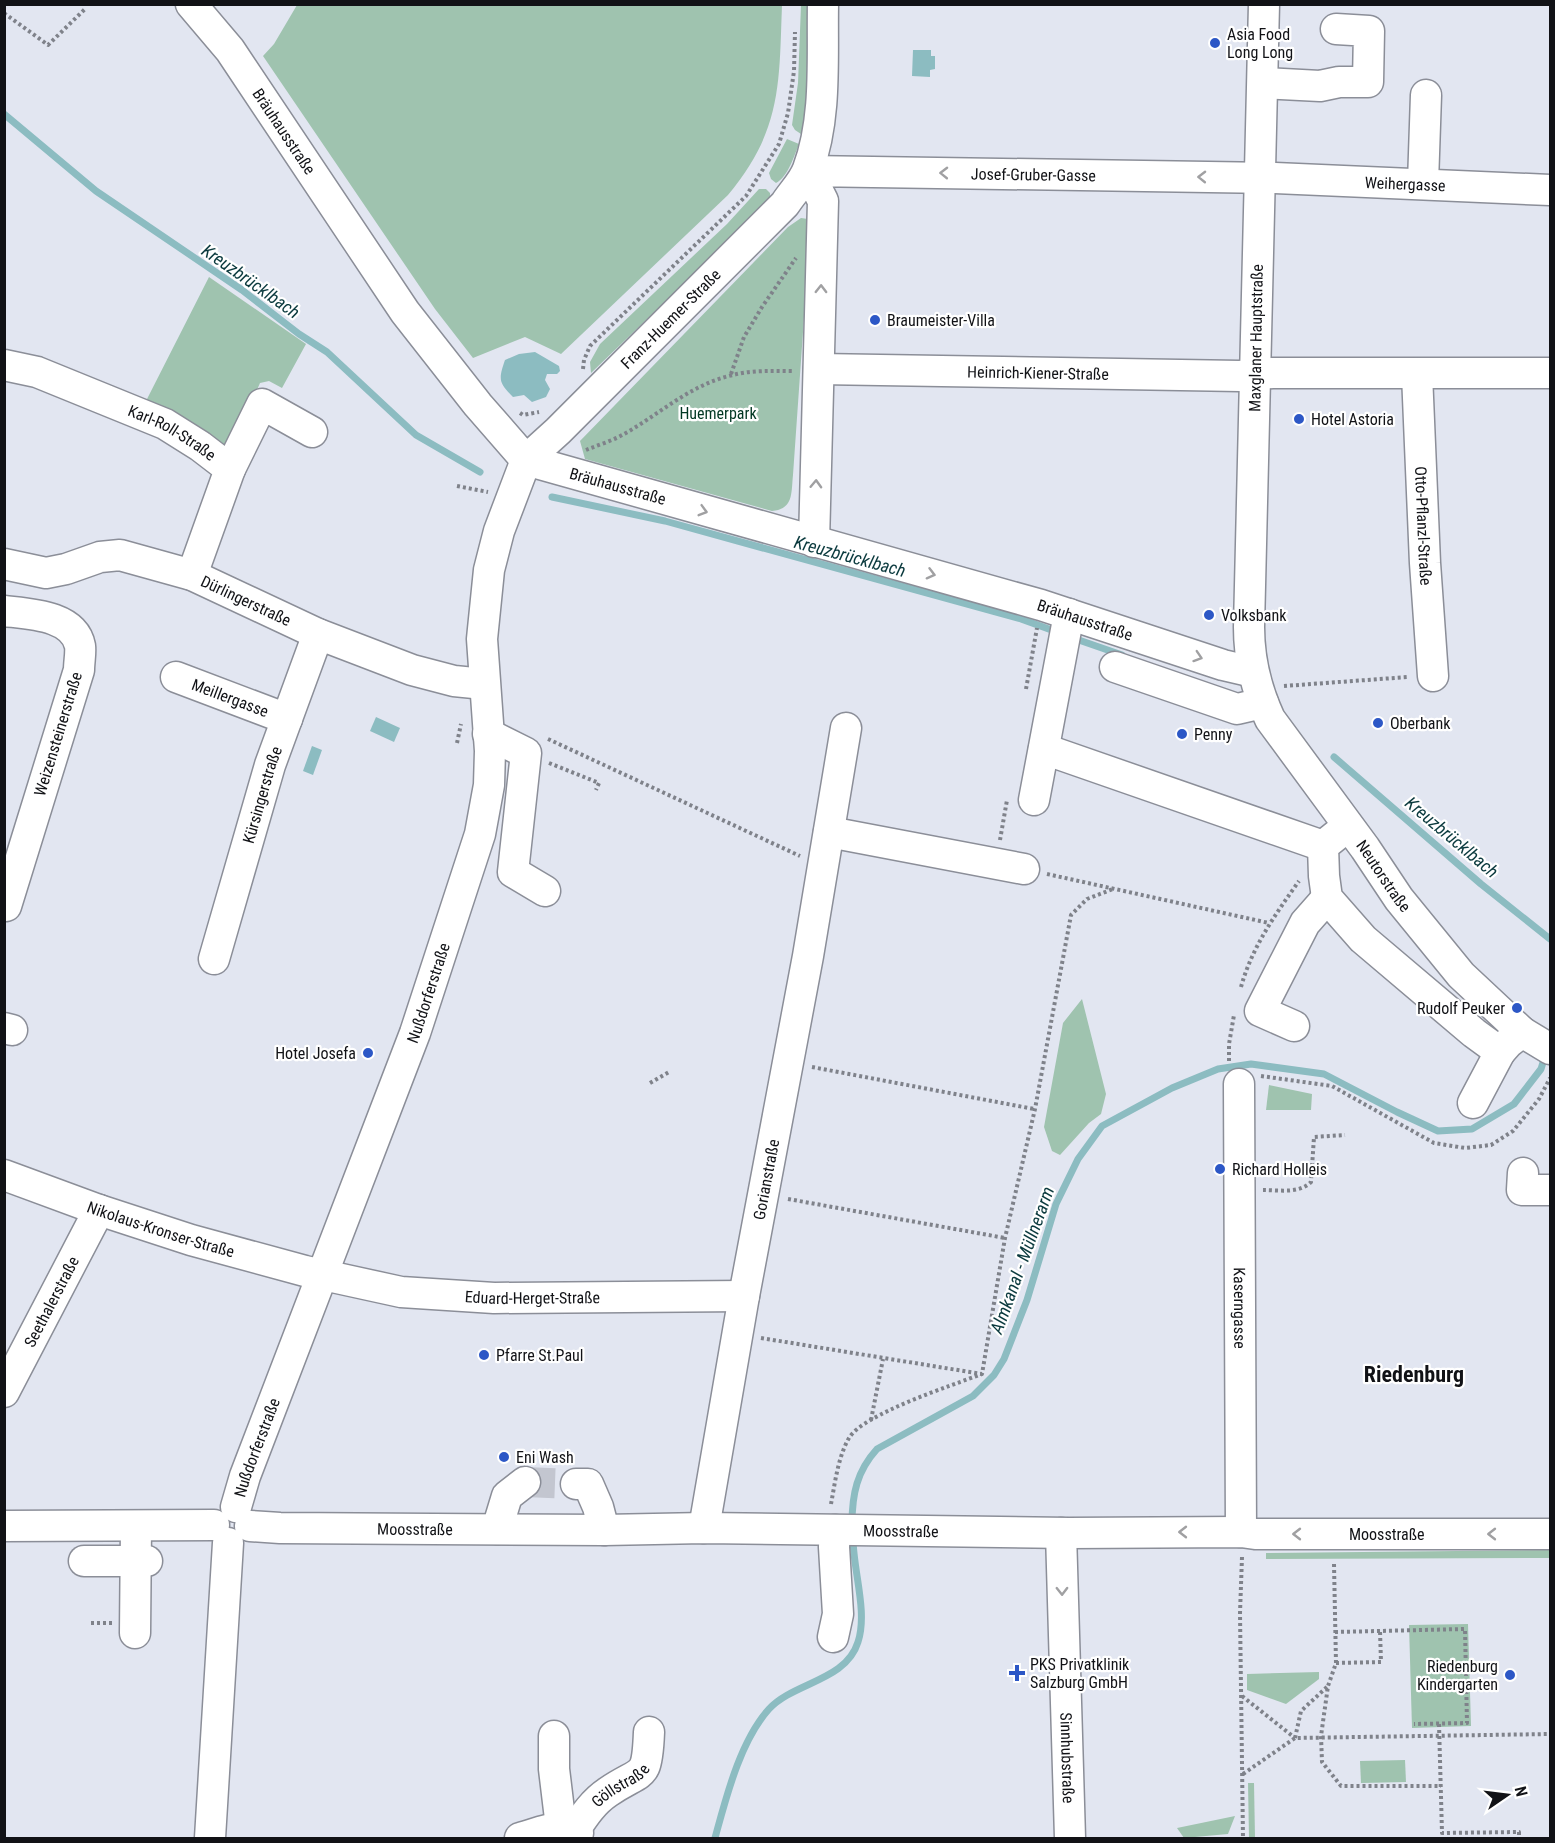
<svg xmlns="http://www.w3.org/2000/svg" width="1555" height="1843" viewBox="0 0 1555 1843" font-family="'Roboto Condensed',sans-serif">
	<rect width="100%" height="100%" fill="#e2e6f1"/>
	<g fill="#9fc3af">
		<path d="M297 5H782C779 84 782 130 728 195L561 354 525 337 473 358 435 309 263 56 274 44Z"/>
		<polygon points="801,5 814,5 808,110 801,134 795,130 792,125 798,83"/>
		<path d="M787 139 799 144C794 156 788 177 776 183L771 179 769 173Z"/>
		<polygon points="759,189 766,189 770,193 770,197 754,216 591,373 590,362 600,344 727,224"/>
		<path d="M801 218 808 219 810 232 793 475C791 493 794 509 772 511L585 459 580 441 788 227Z"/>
		<polygon points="209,277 306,344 282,388 269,381 260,383 233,445 224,446 146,401"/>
		<polygon points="1082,999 1106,1094 1101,1114 1089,1123 1060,1155 1052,1151 1044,1127 1063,1023"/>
		<polygon points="1269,1085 1312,1094 1311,1110 1266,1110"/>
		<polygon points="1550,1550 1550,1558 1266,1559 1266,1553"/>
		<polygon points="1468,1624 1471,1726 1412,1728 1409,1625"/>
		<polygon points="1319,1672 1319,1679 1286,1704 1247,1690 1247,1674"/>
		<polygon points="1405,1760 1406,1782 1361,1783 1360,1761"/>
		<polygon points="1248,1783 1254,1783 1255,1838 1249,1838"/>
		<polygon points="1235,1816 1228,1834 1184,1838 1177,1828"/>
	</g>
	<g fill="#8cbcc1">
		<polygon points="913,50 931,50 931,56 935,56 935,69 930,70 930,77 912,76"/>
		<path d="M535 352 559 366 560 371 557 374H547L545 380 550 389 546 397 532 402 524 395 513 397C499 383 498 380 505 360L519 354Z"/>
		<polygon points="376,717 400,728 394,742 370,731"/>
		<polygon points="312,746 322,750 313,775 303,771"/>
	</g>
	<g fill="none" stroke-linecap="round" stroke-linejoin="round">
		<g stroke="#8cbcc1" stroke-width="7">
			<polyline points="4,114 96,191 242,290 299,334 327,352 416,435 480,472"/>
			<polyline points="552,497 665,521 1021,619 1057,632"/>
			<polyline points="1073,638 1122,655"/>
			<polyline points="1334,757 1481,884 1550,939"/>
			<path d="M852 1524C852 1494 857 1471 877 1449L973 1396 994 1375 1004 1359 1027 1300 1056 1204 1078 1159 1102 1126 1172 1088 1218 1069 1251 1064 1324 1074 1397 1112 1438 1131 1472 1129 1514 1104 1541 1069 1545 1056"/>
			<path d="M715 1838C726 1798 740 1741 769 1709 794 1682 846 1681 858 1642 868 1612 853 1570 853 1538"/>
		</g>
		<polyline stroke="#c3c6d0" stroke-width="30" stroke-dasharray="30 15" stroke-linecap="butt" points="525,1482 576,1484"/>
		<defs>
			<g id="minor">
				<path id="s1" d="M191 4 230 50 405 312 478 405 526 460 1041 605 1223 665 1253 672"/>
				<path id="s2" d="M1264 4 1249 627C1249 660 1256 689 1270 719L1365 848 1399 899 1461 975 1522 1032 1550 1049"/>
				<polyline points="1263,83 1320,86 1339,82 1368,82 1369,31 1336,29"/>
				<polyline points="1423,183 1426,95"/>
				<path id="s3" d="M4 365 37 372 165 424 200 446 230 469 192 575"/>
				<path id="s4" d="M819 369 1240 376 1272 373H1550"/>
				<path id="s5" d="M1417 374 1425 563 1433 676"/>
				<polyline points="230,469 262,404 312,432"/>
				<path id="s6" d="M814 542 823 201 808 171 1275 178 1550 190"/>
				<path id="s7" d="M4 564 46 573 66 569 100 557 120 555 192 575 318 634 412 670 454 681 484 684"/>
				<path d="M4 611C29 614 74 615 80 646 81 653 79 662 79 670L6 906"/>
				<polyline points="1115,667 1237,709 1263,703"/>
				<path id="s8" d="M176 677 287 719"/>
				<polyline points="488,734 526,753 513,872 545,891"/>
				<polyline points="1044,749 1323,846"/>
				<polyline points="1034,800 1069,614"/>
				<polyline points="1348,826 1323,846 1324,876 1327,898 1363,939 1474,1033 1500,1052 1508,1043 1522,1032"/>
				<polyline points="829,832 1024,869"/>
				<path id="s9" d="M214 959 270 765 318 634"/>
				<polyline points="1294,1026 1260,1011 1305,923 1327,898"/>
				<polyline points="4,1028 12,1030"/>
				<path id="s10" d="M1239 1084 1241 1532"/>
				<polyline points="1473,1103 1500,1052"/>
				<polyline points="1523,1173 1522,1190 1550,1190"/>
				<path id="s11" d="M4 1175 99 1210 191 1240 305 1271 401 1292 494 1298 744 1296"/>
				<path id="s12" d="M4 1392 99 1210"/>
				<polyline points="576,1484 588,1484 598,1507 604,1530"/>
				<path id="s13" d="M236 1507 245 1476 415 1033 480 834 489 785 490 751 482 639 489 570 499 531 526 460 558 431 785 204C792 193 804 181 808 169 827 118 822 58 823 4"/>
				<polyline points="4,1526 214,1525"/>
				<path id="s14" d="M250 1526 280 1528 604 1530 704 1528 1069 1533 1241 1532 1255 1534H1550"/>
				<path id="s15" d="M704 1528 744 1296 808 956 846 728"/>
				<polyline points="497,1529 507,1496 525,1482"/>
				<path id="s16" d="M1061 1533 1070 1838"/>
				<polyline points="84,1561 147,1561"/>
				<polyline points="135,1633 136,1526"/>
				<polyline points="833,1637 838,1614 834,1547 835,1530"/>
				<polyline points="554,1736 554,1769 561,1827"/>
				<path id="s17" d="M574 1831C584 1816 593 1802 608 1792 643 1768 647 1782 649 1732"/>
				<polyline points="210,1838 228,1543"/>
				<path d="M520 1838C540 1833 559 1822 578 1833"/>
			</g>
		</defs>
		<use href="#minor" stroke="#8b8e98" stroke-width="33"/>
		<g stroke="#7f828a" stroke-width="4" stroke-dasharray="3 3" stroke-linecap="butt">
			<polyline points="4,13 48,45 85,9"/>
			<polyline points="583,369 584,360 590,346 746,196 779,144 788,113 794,71 795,32"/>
			<polyline points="731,374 744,337 762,307 796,258"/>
			<polyline points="520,413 523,415 539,412"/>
			<path d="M586 450C598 445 612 441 624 434 660 414 691 384 733 375 752 370 772 371 793 371"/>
			<polyline points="457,486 488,492"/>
			<polyline points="1284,686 1408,677"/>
			<polyline points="1026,689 1037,628"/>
			<polyline points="548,739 800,856"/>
			<polyline points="457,743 461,724"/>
			<polyline points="549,763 599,783 596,790"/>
			<polyline points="1000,840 1007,800"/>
			<polyline points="1047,874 1269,923"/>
			<path d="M1241 987C1252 947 1275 915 1299 881"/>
			<polyline points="1229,1061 1229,1044 1234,1015"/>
			<polyline points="812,1067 1034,1109"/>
			<polyline points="1261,1076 1332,1086 1434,1143 1465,1148 1491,1145 1513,1131 1539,1099 1550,1078"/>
			<polyline points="650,1083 669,1072"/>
			<path d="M1263 1190C1279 1190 1299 1194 1311 1182L1314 1137 1345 1135"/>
			<polyline points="788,1199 1005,1238"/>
			<polyline points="761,1338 982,1374 1005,1238 1035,1109 1071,915 1087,899 1113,889"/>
			<polyline points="871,1420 883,1359"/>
			<path d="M831 1504C835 1483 838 1457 849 1438 863 1414 953 1385 982 1374"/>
			<polyline points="1242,1557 1240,1613 1243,1838"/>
			<polyline points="1334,1564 1336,1663 1328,1686 1321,1736 1322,1762 1341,1786 1441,1786"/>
			<polyline points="91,1623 112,1623"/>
			<polyline points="1335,1632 1465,1629 1467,1723 1414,1724"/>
			<polyline points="1336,1663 1381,1662 1380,1631"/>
			<polyline points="1242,1696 1295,1738"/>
			<polyline points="1439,1724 1442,1833 1519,1832 1519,1838"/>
			<polyline points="1295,1738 1301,1711 1328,1686"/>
			<polyline points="1243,1774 1295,1738 1550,1734"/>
		</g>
		<use href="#minor" stroke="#fff" stroke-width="30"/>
	</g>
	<defs><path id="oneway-chevron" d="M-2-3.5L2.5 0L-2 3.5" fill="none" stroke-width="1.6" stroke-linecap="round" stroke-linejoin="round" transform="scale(1.5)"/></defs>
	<g stroke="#a0a0a2">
		<use href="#oneway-chevron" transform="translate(944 173) rotate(-179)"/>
		<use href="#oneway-chevron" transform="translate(1202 177) rotate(-179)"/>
		<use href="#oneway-chevron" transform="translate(821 289) rotate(-89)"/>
		<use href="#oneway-chevron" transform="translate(816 484) rotate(-88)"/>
		<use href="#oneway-chevron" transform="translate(703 511) rotate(16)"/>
		<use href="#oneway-chevron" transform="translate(931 574) rotate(15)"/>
		<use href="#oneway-chevron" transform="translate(1198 657) rotate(18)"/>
		<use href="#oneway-chevron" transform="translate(1183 1532) rotate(180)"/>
		<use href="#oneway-chevron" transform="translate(1297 1534) rotate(180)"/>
		<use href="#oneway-chevron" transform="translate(1492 1534) rotate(180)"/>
		<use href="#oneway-chevron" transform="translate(1062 1591) rotate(89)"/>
	</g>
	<g fill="#2c57c6" stroke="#fff" stroke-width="2">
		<circle cx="1215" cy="43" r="6"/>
		<circle cx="875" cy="320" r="6"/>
		<circle cx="1299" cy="419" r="6"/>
		<circle cx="1209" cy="615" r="6"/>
		<circle cx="1378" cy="723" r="6"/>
		<circle cx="1182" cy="734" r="6"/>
		<circle cx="1517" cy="1008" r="6"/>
		<circle cx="368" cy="1053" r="6"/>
		<circle cx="1220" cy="1169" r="6"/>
		<circle cx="484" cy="1355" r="6"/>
		<circle cx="504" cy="1457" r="6"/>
		<path d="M1014 1664h6v6h6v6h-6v6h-6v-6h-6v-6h6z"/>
		<circle cx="1510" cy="1675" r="6"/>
	</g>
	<g text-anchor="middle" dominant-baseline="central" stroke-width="4.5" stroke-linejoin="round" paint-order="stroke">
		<g font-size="16" fill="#111216" stroke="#fff" text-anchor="start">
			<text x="1227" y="34">Asia Food<tspan x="1227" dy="18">Long Long</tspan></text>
			<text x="887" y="320">Braumeister-Villa</text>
			<text x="1311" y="419">Hotel Astoria</text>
			<text x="1221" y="615">Volksbank</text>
			<text x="1390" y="723">Oberbank</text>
			<text x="1194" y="734">Penny</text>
			<text x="1505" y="1008" text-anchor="end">Rudolf Peuker</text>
			<text x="356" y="1053" text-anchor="end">Hotel Josefa</text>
			<text x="1232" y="1169">Richard Holleis</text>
			<text x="496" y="1355">Pfarre St.Paul</text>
			<text x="516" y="1457">Eni Wash</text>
			<text x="1030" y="1664">PKS Privatklinik<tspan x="1030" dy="18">Salzburg GmbH</tspan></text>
			<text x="1498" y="1666" text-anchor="end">Riedenburg<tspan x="1498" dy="18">Kindergarten</tspan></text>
		</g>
		<g font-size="16" fill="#111216" stroke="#fff">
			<text stroke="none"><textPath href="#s1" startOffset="158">Bräuhausstraße</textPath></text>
			<text stroke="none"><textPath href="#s6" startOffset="600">Josef-Gruber-Gasse</textPath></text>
			<text stroke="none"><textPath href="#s6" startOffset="972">Weihergasse</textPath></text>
			<text stroke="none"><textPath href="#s13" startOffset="1300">Franz-Huemer-Straße</textPath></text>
			<text transform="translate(1256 338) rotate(-89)">Maxglaner Hauptstraße</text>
			<text stroke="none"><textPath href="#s4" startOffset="219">Heinrich-Kiener-Straße</textPath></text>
			<text stroke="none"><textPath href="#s3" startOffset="182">Karl-Roll-Straße</textPath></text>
			<text stroke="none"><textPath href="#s1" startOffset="662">Bräuhausstraße</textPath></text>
			<text stroke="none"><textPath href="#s5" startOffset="152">Otto-Pflanzl-Straße</textPath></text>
			<text stroke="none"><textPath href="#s7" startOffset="254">Dürlingerstraße</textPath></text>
			<text stroke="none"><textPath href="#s1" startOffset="1148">Bräuhausstraße</textPath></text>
			<text stroke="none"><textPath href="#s8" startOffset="58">Meillergasse</textPath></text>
			<text transform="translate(58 734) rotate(-73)">Weizensteinerstraße</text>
			<text stroke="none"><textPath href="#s9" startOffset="171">Kürsingerstraße</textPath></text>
			<text stroke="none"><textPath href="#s2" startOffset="912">Neutorstraße</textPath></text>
			<text stroke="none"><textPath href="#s13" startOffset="549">Nußdorferstraße</textPath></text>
			<text stroke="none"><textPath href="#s15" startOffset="354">Gorianstraße</textPath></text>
			<text stroke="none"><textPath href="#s11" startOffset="166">Nikolaus-Kronser-Straße</textPath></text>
			<text stroke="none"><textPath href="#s11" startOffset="546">Eduard-Herget-Straße</textPath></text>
			<text stroke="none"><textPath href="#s12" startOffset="102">Seethalerstraße</textPath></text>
			<text stroke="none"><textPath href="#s10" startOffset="224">Kaserngasse</textPath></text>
			<text stroke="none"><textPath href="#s13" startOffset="63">Nußdorferstraße</textPath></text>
			<text stroke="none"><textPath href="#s14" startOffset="165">Moosstraße</textPath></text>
			<text stroke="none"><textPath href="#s14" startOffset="651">Moosstraße</textPath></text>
			<text stroke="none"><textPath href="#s14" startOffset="1137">Moosstraße</textPath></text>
			<text stroke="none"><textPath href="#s16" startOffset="225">Sinnhubstraße</textPath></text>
			<text stroke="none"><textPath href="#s17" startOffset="66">Göllstraße</textPath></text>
		</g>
		<g font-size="16" fill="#013722" stroke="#fff">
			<text x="718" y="413">Huemerpark</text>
		</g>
		<g font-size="18" font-style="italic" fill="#0b3a3e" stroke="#fff">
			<text transform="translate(251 281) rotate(35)">Kreuzbrücklbach</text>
			<text transform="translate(850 556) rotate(15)">Kreuzbrücklbach</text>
			<text transform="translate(1452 837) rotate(40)">Kreuzbrücklbach</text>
			<text transform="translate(1022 1260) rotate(-70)">Almkanal - Müllnerarm</text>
		</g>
		<g font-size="22" font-weight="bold" fill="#111216" stroke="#fff">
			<text x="1414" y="1374">Riedenburg</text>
		</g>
	</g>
	<rect width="1555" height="1843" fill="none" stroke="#111216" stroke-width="12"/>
	<g transform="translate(1507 1795) rotate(76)" stroke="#ffffff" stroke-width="4.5" paint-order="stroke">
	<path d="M0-4.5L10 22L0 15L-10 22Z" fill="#111216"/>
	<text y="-9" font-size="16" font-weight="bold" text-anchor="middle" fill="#111216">N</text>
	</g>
</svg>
